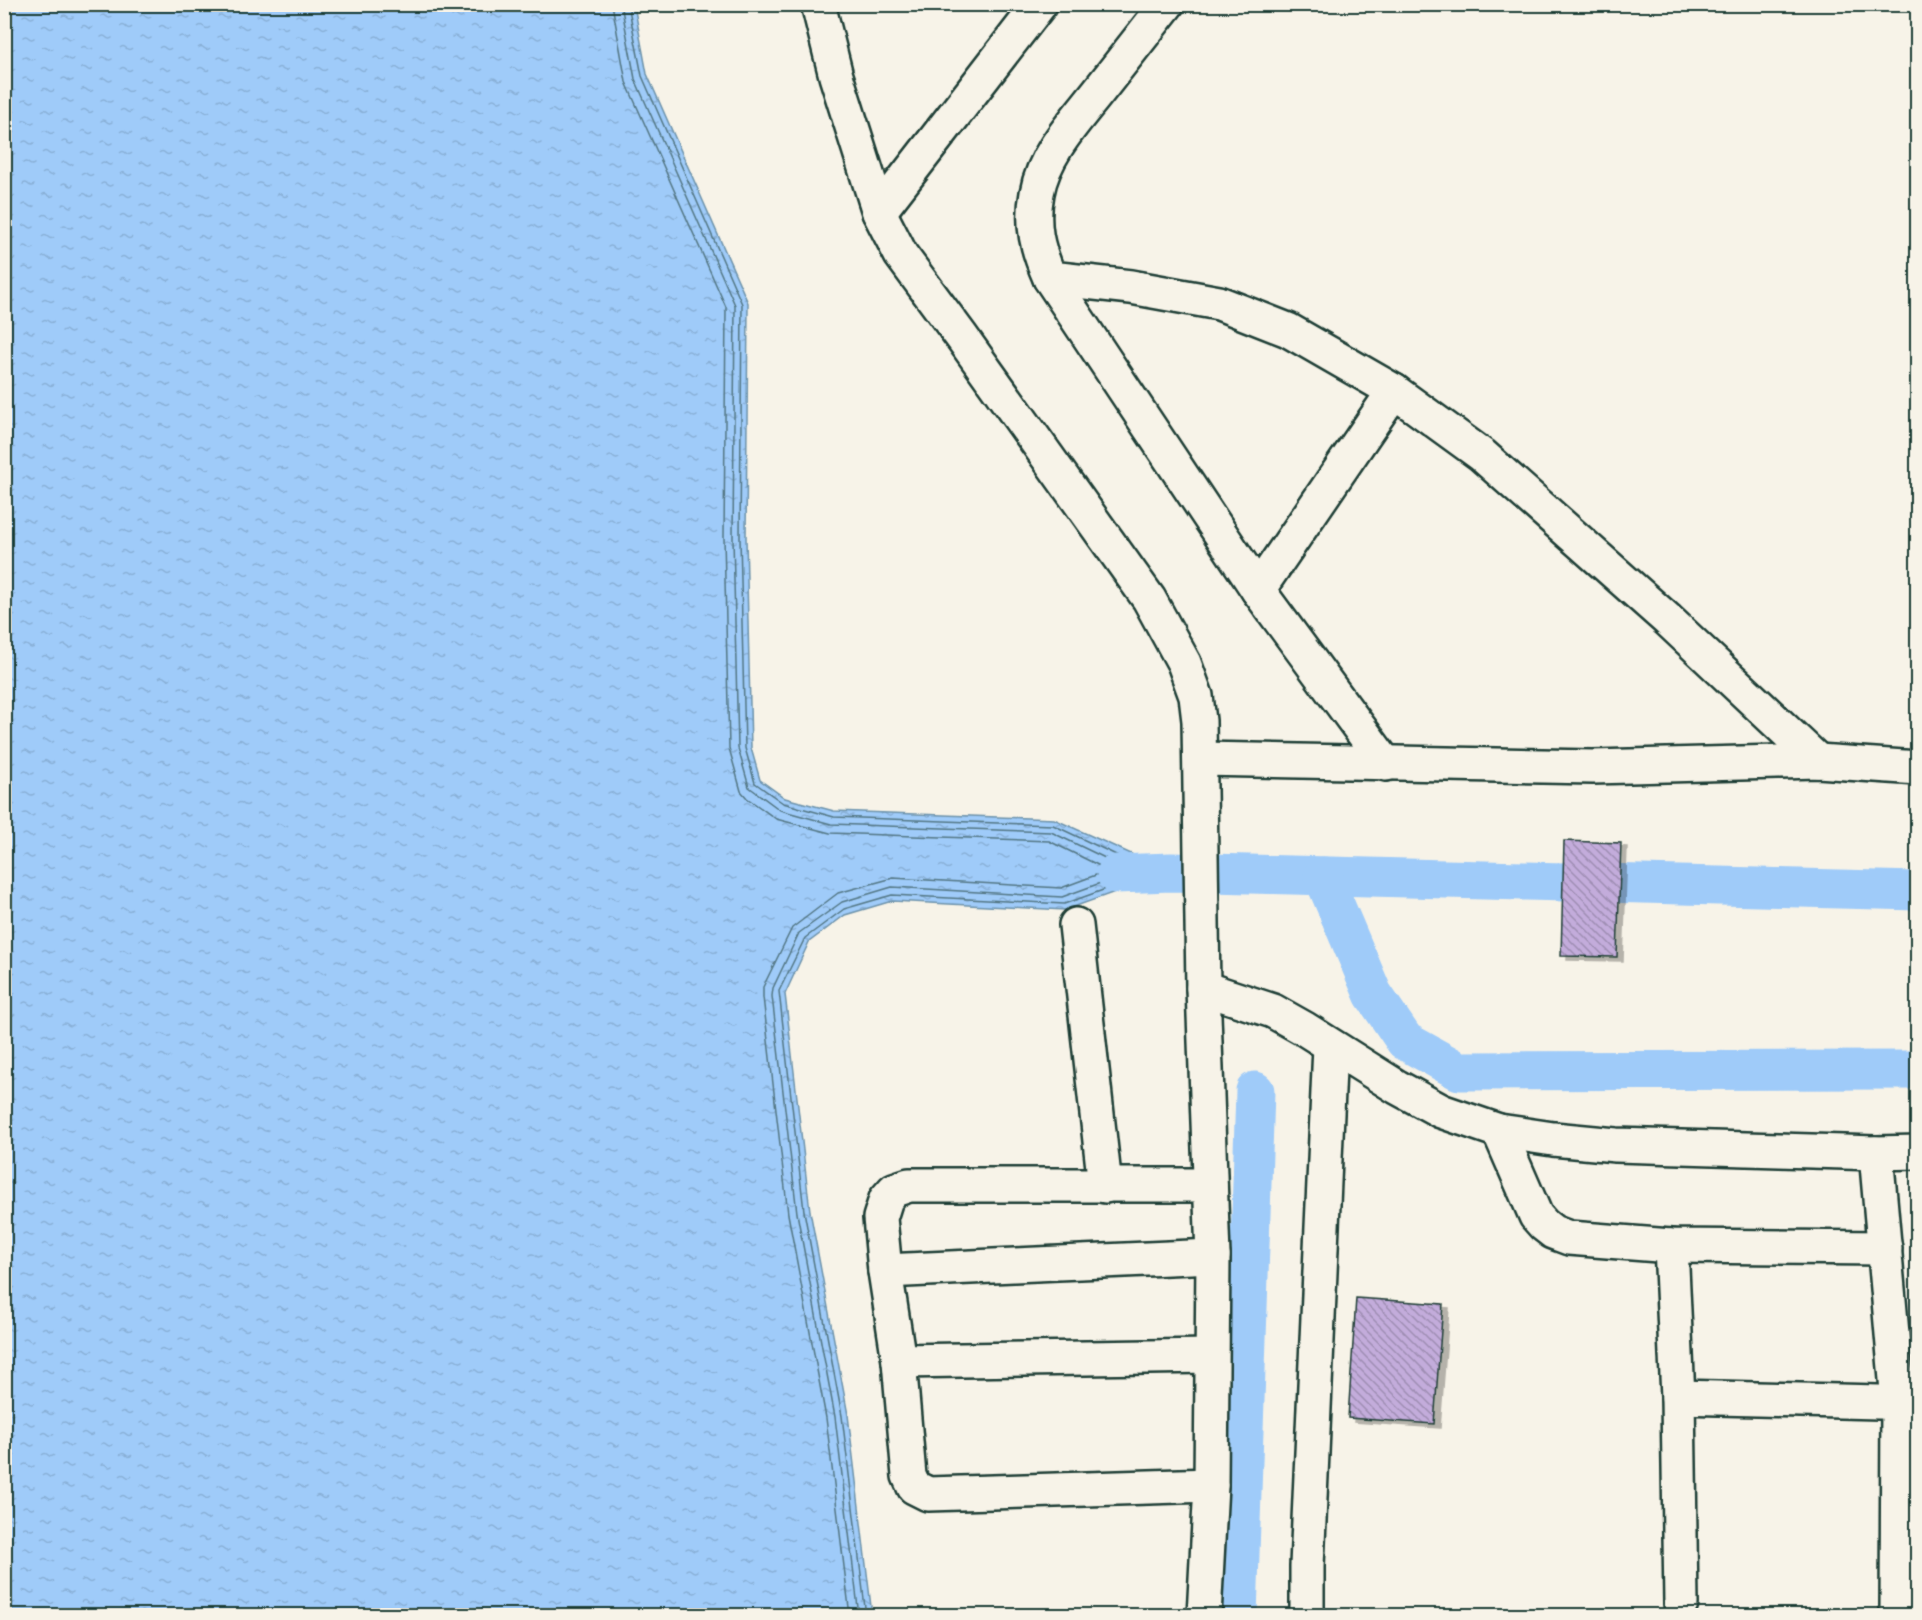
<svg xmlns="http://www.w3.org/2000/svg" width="1922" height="1620" viewBox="0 0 1922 1620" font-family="Mynerve,sans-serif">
	<defs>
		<pattern id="water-ripples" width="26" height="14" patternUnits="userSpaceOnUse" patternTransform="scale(1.5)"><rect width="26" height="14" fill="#9fcbf9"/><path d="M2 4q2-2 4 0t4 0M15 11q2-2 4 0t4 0" fill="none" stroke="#88afd6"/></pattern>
		<pattern id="building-back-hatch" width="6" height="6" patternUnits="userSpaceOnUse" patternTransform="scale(1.5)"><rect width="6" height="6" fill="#c3acdb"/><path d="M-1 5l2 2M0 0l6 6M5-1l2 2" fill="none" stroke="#9e8db2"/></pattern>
		<filter id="shadow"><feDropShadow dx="6" dy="4" stdDeviation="0" flood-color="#0004"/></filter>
	</defs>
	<rect width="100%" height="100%" fill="#f7f3e8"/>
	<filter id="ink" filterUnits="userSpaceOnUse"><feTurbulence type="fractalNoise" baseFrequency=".0167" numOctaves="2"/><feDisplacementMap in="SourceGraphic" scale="12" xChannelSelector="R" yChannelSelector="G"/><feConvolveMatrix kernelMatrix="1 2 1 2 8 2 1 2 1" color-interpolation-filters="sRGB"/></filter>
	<g filter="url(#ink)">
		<polygon fill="url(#water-ripples)" stroke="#6c92aa" stroke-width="1.5" points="5,4 634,5 647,74 748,303 746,538 751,748 760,780 785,798 834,811 1054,819 1171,872 1065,910 892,901 845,915 809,942 785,994 810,1211 848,1415 872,1615 5,1615"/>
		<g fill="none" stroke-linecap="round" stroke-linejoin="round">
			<g stroke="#527683" stroke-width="1.5">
				<polyline points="612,4 626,82 726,307 724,538 729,748 741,791 747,798 776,819 830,833 1049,841 1106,869 1104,872 1061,888 893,878 838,893 792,928 763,987 763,997 788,1214 826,1418 850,1616"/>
				<polyline points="621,4 635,79 735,305 733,538 738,748 749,787 780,810 831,824 1051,832 1130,870 1128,873 1062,897 892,887 842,902 799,933 773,988 772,996 797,1213 835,1417 859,1616"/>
				<polyline points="628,4 642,76 742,304 740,538 745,748 755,783 783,803 834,817 1053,825 1150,871 1148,874 1064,904 892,895 844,909 805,938 779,991 804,1211 842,1416 866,1616"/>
			</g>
			<g stroke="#9fcbf9" stroke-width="39">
				<polyline points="1116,874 1171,872 1918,891"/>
				<polyline points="1323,876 1373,994 1405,1041 1459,1071 1918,1070"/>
				<polyline points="1238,1616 1255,1091"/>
			</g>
		</g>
		<g fill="url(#building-back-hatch)" stroke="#1f3d34" stroke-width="1.5" filter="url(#shadow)">
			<polygon points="1564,841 1621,843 1617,957 1561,956"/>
			<polygon points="1356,1298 1443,1304 1434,1424 1348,1418"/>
		</g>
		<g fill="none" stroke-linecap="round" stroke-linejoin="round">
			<defs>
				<g id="minor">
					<polyline points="818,4 836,76 879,212 901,255 961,336 1149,599 1184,663 1196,696 1199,721 1203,988 1213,1256 1211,1485 1204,1616"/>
					<path d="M1167 4C1145 32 1123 60 1101 88 1077 119 1044 153 1037 193 1031 225 1037 249 1050 278L1258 590 1386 764"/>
					<polyline points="879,212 1040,4"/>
					<polyline points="1050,278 1131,287 1219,303 1288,330 1394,391 1482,455 1668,620 1818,761"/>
					<polyline points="1258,590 1394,391"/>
					<polyline points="1200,759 1593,767 1818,761 1918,768"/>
					<polyline points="1076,925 1105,1186"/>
					<polyline points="1203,988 1273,1011 1305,1029 1397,1087 1441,1111 1499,1131 1553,1139 1616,1145 1876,1153 1918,1152"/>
					<polyline points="1499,1131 1536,1216 1544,1225 1553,1232 1569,1238 1671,1246 1885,1248"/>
					<polyline points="1876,1153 1898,1402 1897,1616"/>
					<polyline points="1210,1185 909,1185 894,1190 886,1199 880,1218 885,1271 899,1361 909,1476 914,1487 928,1494 1211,1485"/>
					<polyline points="1671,1246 1678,1397 1681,1604"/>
					<polyline points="885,1271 1213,1256"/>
					<polyline points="899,1361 1210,1356"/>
					<polyline points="1678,1397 1918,1403"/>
					<polyline points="1307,1616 1307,1566 1330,1046"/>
				</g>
			</defs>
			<use href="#minor" stroke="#1f3d34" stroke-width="38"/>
			<use href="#minor" stroke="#f7f3e8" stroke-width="33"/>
		</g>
	</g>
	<rect width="1922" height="1620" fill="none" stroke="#f7f3e8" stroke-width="24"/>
	<rect x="12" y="12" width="1898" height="1596" fill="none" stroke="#1f3d34" stroke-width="2" filter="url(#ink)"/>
</svg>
